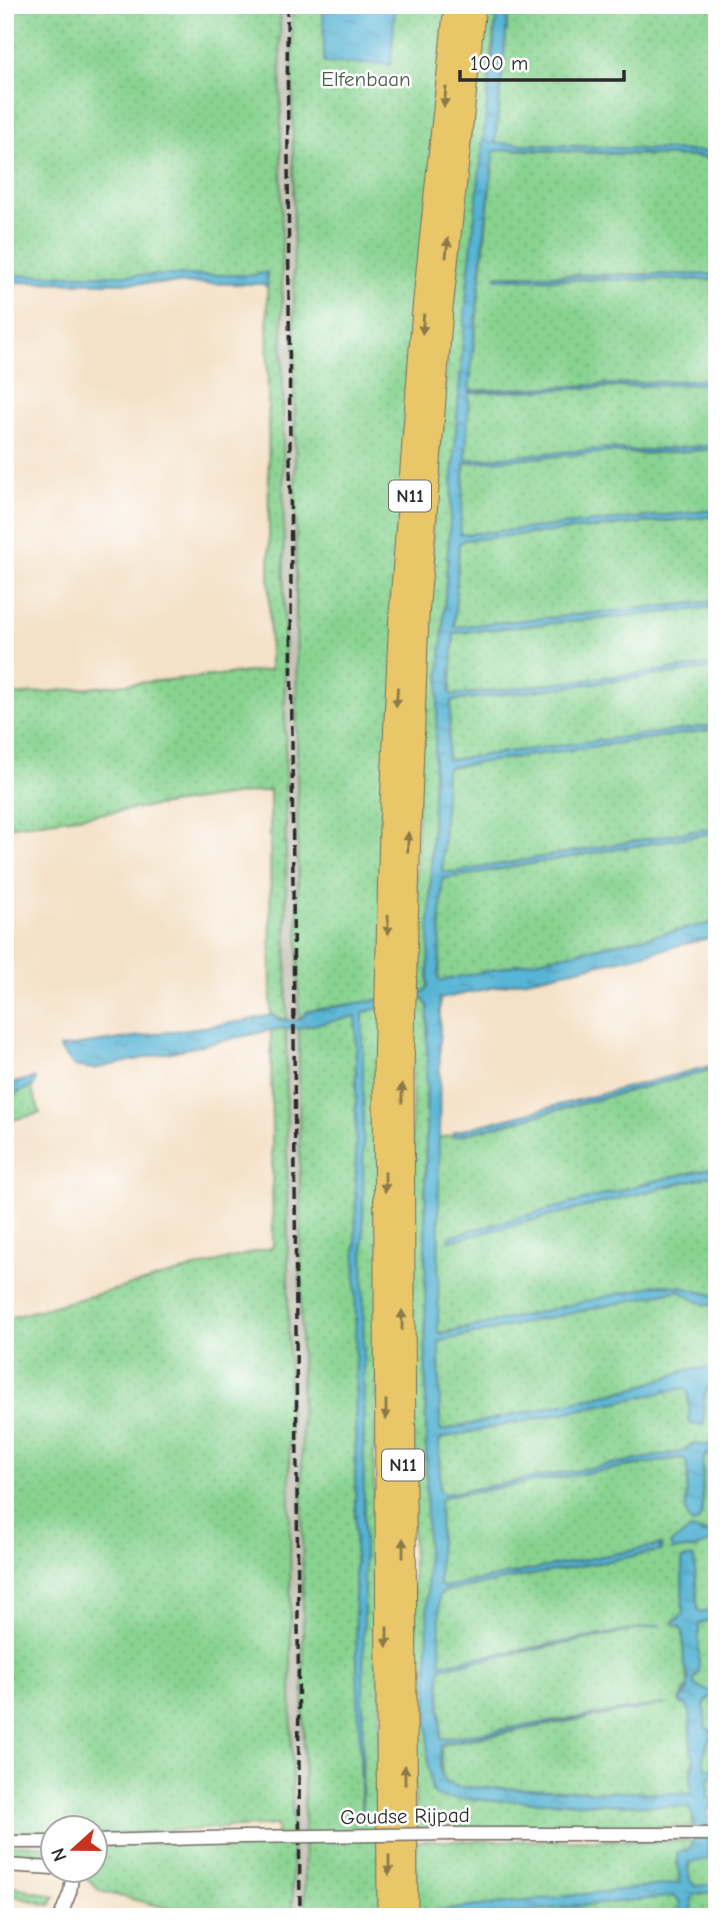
<svg xmlns="http://www.w3.org/2000/svg" width="722" height="1922" viewBox="0 0 722 1922" font-family="'Comic Neue',sans-serif">
	<defs>
		<pattern id="grass-dots" width="8" height="8" patternUnits="userSpaceOnUse" patternTransform="scale(1.75)"><rect width="8" height="8" fill="#88d390"/><path d="M2 2h.1M6 6h.1" fill="none" stroke="#76b57c" stroke-width="1.8" stroke-linecap="round"/></pattern>
		<pattern id="water-ripples" width="26" height="14" patternUnits="userSpaceOnUse" patternTransform="scale(1.75)"><rect width="26" height="14" fill="#56b4d4"/><path d="M2 4q2-2 4 0t4 0M15 11q2-2 4 0t4 0" fill="none" stroke="#4793ac"/></pattern>
	</defs>
	<rect width="100%" height="100%" fill="#fff"/>
	<filter id="ink" filterUnits="userSpaceOnUse"><feTurbulence type="fractalNoise" baseFrequency=".0143" numOctaves="2"/><feDisplacementMap in="SourceGraphic" scale="14" xChannelSelector="R" yChannelSelector="G"/><feConvolveMatrix kernelMatrix="1 2 1 2 8 2 1 2 1" color-interpolation-filters="sRGB"/></filter>
	<filter id="wash" filterUnits="userSpaceOnUse"><feTurbulence type="fractalNoise" baseFrequency=".00686" numOctaves="4" result="noise"/><feDisplacementMap in="SourceGraphic" scale="28" xChannelSelector="R" yChannelSelector="G"/><feGaussianBlur stdDeviation="1.57" result="paint"/><feColorMatrix in="noise" values="0 0 0 0 0 0 0 0 0 0 0 0 0 0 0 0 0 1.4 0 .05"/><feComposite in="paint" operator="in"/></filter>
	<g filter="url(#wash)">
		<rect width="100%" height="100%" fill="#f4e1c7"/>
		<g fill="#c6c5b8">
			<polygon points="280,5 292,5 299,1020 287,1020"/>
			<polygon points="286,1028 299,1028 305,1917 293,1917"/>
		</g>
		<g fill="url(#grass-dots)" stroke="#5a7f5e" stroke-width="2">
			<polygon points="5,5 280,5 287,1020 271,1015 270,790 5,827 5,696 270,670 267,273 254,275 5,275"/>
			<polygon points="292,5 451,5 374,1449 374,1488 380,1516 381,1917 305,1917"/>
			<polygon points="482,5 498,5 492,49 456,430 434,763 428,986 424,992 414,994 418,783 436,473"/>
			<polygon points="509,5 717,5 717,152 495,143"/>
			<polygon points="500,149 717,158 717,274 497,275 496,277 497,279 717,280 717,379 469,391 494,151"/>
			<polygon points="717,383 717,445 637,451 611,448 466,460 469,393"/>
			<polygon points="717,449 717,510 460,535 465,463 612,452 643,454"/>
			<polygon points="717,516 717,601 454,627 459,543 465,540"/>
			<polygon points="717,607 717,664 484,692 452,695 450,693 454,633"/>
			<polygon points="717,668 717,725 447,761 451,701"/>
			<polygon points="717,729 717,827 454,872 442,872 446,769 449,767"/>
			<polygon points="717,832 717,922 439,982 442,879"/>
			<path d="M423 998 428 1006C422 1268 427 1530 432 1791L461 1799 689 1807 692 1810 693 1827 415 1829 410 1224 414 1000Z"/>
			<polygon points="286,1028 293,1917 279,1917 279,1912 187,1913 100,1891 79,1870 94,1870 95,1844 278,1842 277,1825 95,1835 94,1828 52,1828 52,1837 5,1837 5,1319 273,1247 271,1030"/>
			<polygon points="717,1068 717,1167 670,1177 451,1236 450,1241 717,1174 717,1296 677,1286 657,1285 497,1322 438,1333 439,1138 453,1135 455,1137"/>
			<polygon points="31,1087 40,1113 5,1122 5,1097"/>
			<path d="M679 1290C690 1298 703 1307 717 1305V1367L688 1370 636 1388 440 1431 439 1345 441 1341Z"/>
			<path d="M717 1379V1444L706 1445 694 1443 681 1452 444 1494 440 1491 439 1443 442 1438 684 1388 688 1391 690 1423 703 1425C705 1407 699 1388 717 1379Z"/>
			<polygon points="717,1453 717,1533 689,1531 673,1550 695,1548 717,1541 717,1609 700,1612 698,1610 694,1558 682,1560 683,1614 673,1621 683,1631 684,1664 689,1685 679,1700 680,1703 686,1705 690,1712 691,1750 694,1758 691,1775 691,1794 458,1787 442,1781 441,1746 445,1744 665,1704 441,1739 440,1668 660,1625 440,1664 439,1595 446,1591 661,1551 662,1548 660,1545 444,1587 439,1585 440,1500 448,1496 680,1458 685,1459 688,1466 686,1512 702,1513 703,1459 706,1455"/>
			<polygon points="717,1617 717,1691 709,1692 694,1684 694,1679 699,1673 698,1623"/>
			<polygon points="717,1697 717,1732 706,1728 704,1705 709,1698"/>
			<polygon points="717,1736 717,1770 705,1767 703,1757 709,1739"/>
			<polygon points="717,1776 717,1801 708,1798 708,1777"/>
			<polygon points="613,1840 693,1841 691,1848 677,1859 680,1883 673,1885 436,1911 431,1917 416,1917 415,1841"/>
			<polygon points="717,1841 717,1884 695,1887 690,1880 688,1863 708,1859 708,1842"/>
			<polygon points="5,1845 52,1845 52,1862 5,1859"/>
			<polygon points="5,1884 55,1897 50,1905 5,1894"/>
			<polygon points="717,1891 717,1917 693,1917 691,1898 696,1894"/>
			<polygon points="676,1896 680,1902 678,1917 471,1917"/>
		</g>
		<g fill="url(#water-ripples)" stroke="#407080" stroke-width="2">
			<polygon points="323,5 395,5 391,64 324,63"/>
			<path d="M498 5H509L495 143 717 152V158L517 149 494 151 480 276 483 278 480 279 469 391 717 379V383L469 393 466 460 611 448 637 451 717 445V449L643 454 612 452 465 463 460 535 717 510V516L465 540 459 543 454 627 717 601V607L454 633 450 693 452 695 484 692 717 664V668L451 701 447 760 717 725V729L449 767 446 770 442 872H455L717 827V832L442 879 439 981 717 922V936L633 957 440 999 438 1332 442 1334 657 1285 677 1286 717 1296V1305C703 1307 690 1298 679 1290L441 1341 439 1345 440 1431 636 1388 688 1370 717 1367V1379C699 1388 704 1407 704 1425L690 1424 688 1392 684 1388 442 1438 439 1443 440 1491 444 1494 681 1452 694 1443 706 1445 717 1444V1453L706 1455 703 1459 702 1513 698 1522 692 1524C678 1511 693 1477 685 1459L680 1458 448 1496 440 1500 439 1584 444 1587 660 1545 661 1551 446 1591 439 1595 441 1664 660 1625 440 1668 441 1739 665 1704 445 1743 441 1746C441 1767 434 1781 458 1787L691 1794V1775L694 1758 691 1750 690 1712 686 1705 679 1701 687 1692 689 1679 684 1664 683 1631 679 1626 672 1624 683 1614 682 1559 694 1557 698 1610 700 1612 717 1609V1617L699 1624V1673L694 1679V1684C702 1690 707 1692 717 1691V1697L709 1698 704 1705 706 1728 712 1732H717V1736L709 1739 703 1757 705 1767 717 1770V1776L708 1778V1798L717 1801V1808L708 1810 709 1859 688 1863 690 1880 695 1886 717 1884V1891L696 1894 692 1898 693 1917H678L680 1902 675 1896 471 1917H431L436 1911 680 1883 677 1853 691 1848C695 1836 696 1816 688 1807L461 1799 438 1797 432 1791 428 1765C428 1512 422 1259 428 1007L423 998 363 1012 364 1604 362 1821 355 1605 356 1016 299 1028 276 1029 94 1069 74 1066 59 1048 244 1021 271 1015 281 1020H299L308 1011 414 994 424 992 428 986 434 763 456 430 468 278Z"/>
			<polygon points="267,272 267,287 263,284 5,282 5,275 254,275"/>
			<polygon points="717,274 717,280 497,279 495,277 497,276"/>
			<polygon points="717,1064 717,1068 455,1137 453,1135 454,1132"/>
			<polygon points="34,1078 36,1080 34,1086 5,1097 5,1085"/>
			<polygon points="717,1167 717,1174 450,1241 448,1239 450,1236 670,1177"/>
			<polygon points="696,1530 702,1534 717,1533 717,1541 695,1548 673,1550 670,1544 689,1531"/>
		</g>
	</g>
	<g filter="url(#ink)">
		<g fill="none" stroke-linecap="round" stroke-linejoin="round">
			<defs>
				<g id="street">
					<polyline points="449,1834 717,1834"/>
					<polyline points="94,1841 243,1837"/>
					<polyline points="5,1842 52,1842"/>
					<polyline points="5,1865 52,1868"/>
					<polyline points="60,1917 70,1892 72,1878 66,1870"/>
				</g>
				<g id="highway">
					<polyline points="389,1917 385,1070 391,827 401,615 424,309 456,5"/>
					<polyline points="406,1917 402,1069 409,827 417,617 441,309 474,5"/>
				</g>
			</defs>
			<use href="#street" stroke="#716b62" stroke-width="15"/>
			<use href="#highway" stroke="#716b62" stroke-width="25"/>
			<use href="#street" stroke="#fff" stroke-width="12"/>
			<use href="#highway" stroke="#e9c769" stroke-width="23"/>
			<polyline stroke="#2b2b2b" stroke-width="3.5" stroke-dasharray="10 5" stroke-linecap="butt" points="287,5 300,1917"/>
			<defs>
				<polyline id="street-bridge" points="243,1837 449,1834"/>
			</defs>
			<use href="#street-bridge" stroke="#716b62" stroke-width="15" stroke-linecap="butt"/>
			<use href="#street-bridge" stroke="#fff" stroke-width="12"/>
		</g>
		<defs><path id="oneway-solid" d="M-6-.8H1V-3.2L6.5 0L1 3.2V.8H-6Z" transform="scale(1.75)"/></defs>
		<g fill="#8a794a">
			<use href="#oneway-solid" transform="translate(445 97) rotate(96)"/>
			<use href="#oneway-solid" transform="translate(447 248) rotate(-84)"/>
			<use href="#oneway-solid" transform="translate(423 324) rotate(94)"/>
			<use href="#oneway-solid" transform="translate(397 697) rotate(93)"/>
			<use href="#oneway-solid" transform="translate(408 842) rotate(-88)"/>
			<use href="#oneway-solid" transform="translate(388 925) rotate(91)"/>
			<use href="#oneway-solid" transform="translate(402 1093) rotate(-90)"/>
			<use href="#oneway-solid" transform="translate(385 1182) rotate(90)"/>
			<use href="#oneway-solid" transform="translate(402 1320) rotate(-90)"/>
			<use href="#oneway-solid" transform="translate(386 1410) rotate(90)"/>
			<use href="#oneway-solid" transform="translate(403 1548) rotate(-90)"/>
			<use href="#oneway-solid" transform="translate(387 1637) rotate(90)"/>
			<use href="#oneway-solid" transform="translate(405 1775) rotate(-90)"/>
			<use href="#oneway-solid" transform="translate(389 1865) rotate(90)"/>
		</g>
	</g>
	<g text-anchor="middle" dominant-baseline="central" stroke-width="5" stroke-linejoin="round" paint-order="stroke">
		<g fill="#fff" stroke="#6b6b6b" stroke-width="2">
			<rect x="389" y="480.5" width="42" height="31" rx="5"/>
			<rect x="382" y="1449.5" width="42" height="31" rx="5"/>
		</g>
		<g font-size="19" font-weight="bold" fill="#2b2b2b">
			<text x="410" y="496">N11</text>
			<text x="403" y="1465">N11</text>
		</g>
		<g font-size="21" fill="#475d49" stroke="#fff">
			<text x="366" y="79">Elfenbaan</text>
		</g>
		<g font-size="21" fill="#2b2b2b" stroke="#fff">
			<text transform="translate(405 1816) rotate(-1)">Goudse Rijpad</text>
		</g>
	</g>
	<rect width="722" height="1922" fill="none" stroke="#fff" stroke-width="28"/>
	<g transform="translate(74 1849) rotate(249)"><circle r="33" fill="#ffffff" stroke="#aaaaaa" stroke-width="2"/>
	<path d="M0-5L12 26L0 18L-12 26Z" fill="#c8321e"/>
	<text y="-10" font-size="19" font-weight="bold" text-anchor="middle" fill="#2b2b2b">N</text>
	</g>
	<path d="M460 70v10h164v-10" fill="none" stroke="#2b2b2b" stroke-width="3.5"/>
	<text x="470" y="70" font-size="21" fill="#2b2b2b" stroke="#ffffff" stroke-width="5" paint-order="stroke">100 m</text>
</svg>
